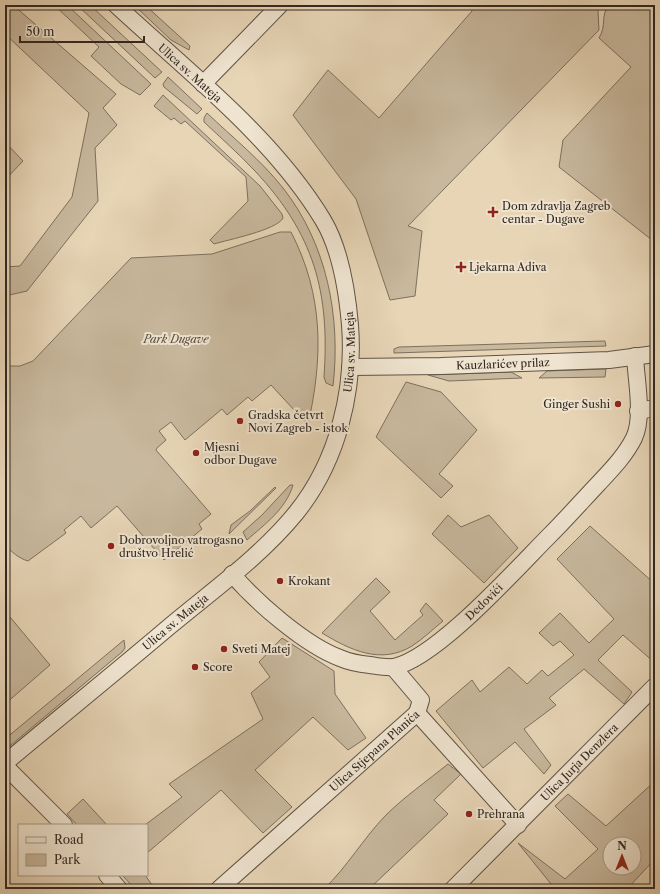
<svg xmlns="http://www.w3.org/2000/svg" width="660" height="894" viewBox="0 0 660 894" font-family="'Libre Caslon Text',serif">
	<rect width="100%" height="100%" fill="#e7d5b6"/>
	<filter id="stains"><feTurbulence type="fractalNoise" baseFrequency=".005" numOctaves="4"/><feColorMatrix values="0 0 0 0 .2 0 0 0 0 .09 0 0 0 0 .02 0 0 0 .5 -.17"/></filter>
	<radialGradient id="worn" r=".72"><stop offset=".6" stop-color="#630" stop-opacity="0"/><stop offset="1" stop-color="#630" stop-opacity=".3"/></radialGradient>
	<g fill="#c8b89d" stroke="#7d705f" fill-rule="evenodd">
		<polygon points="5,5 13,5 116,94 103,108 117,125 95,148 98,201 27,291 5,296 5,267 20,266 72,197 89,113 5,34"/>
		<polygon points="54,5 67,5 151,84 140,95 121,84 91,56 99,47"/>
		<polygon points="77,5 90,5 162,72 155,78"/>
		<polygon points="134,5 145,5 190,46 189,50 171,40"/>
		<polygon points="472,5 602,5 598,11 599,30 408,226 422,231 415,296 390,300 356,199 293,115 328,70 379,118 472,11"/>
		<path d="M609 5H655V240H652L559 167 563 140 631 67 599 38C607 25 600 16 609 5Z"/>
		<polygon points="168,77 202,109 197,114 164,87 163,84"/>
		<path d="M163 95 260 186 282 214 283 218C277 230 227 240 214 244L210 240 248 201 246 177 185 121 181 124 174 118 171 120 154 106Z"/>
		<path d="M207 113C232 137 261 160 283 188 327 244 341 317 333 386L326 383 324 377C330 292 314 234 255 171 239 154 221 138 204 122V118Z"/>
		<polygon points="5,142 23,161 5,180"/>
		<path d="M280 232H291C324 296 323 357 308 425L271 385 252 401 248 397 227 415 222 409 185 440 171 422 159 431 166 440 157 448 156 450 211 514 199 524 202 529 164 560 117 506 91 528 81 516 64 530 66 533 28 561C18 558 12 552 5 545V366H20L33 361 131 258 212 254Z"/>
		<polygon points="605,341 606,346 394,353 394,349 399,347"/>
		<polygon points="606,369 605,377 539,378 547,371"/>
		<polygon points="511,372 522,378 449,381 428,375"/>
		<polygon points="406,382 441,392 477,430 439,474 453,486 441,498 376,437"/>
		<path d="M290 485H293C286 509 265 524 247 540L243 532 262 515Z"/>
		<polygon points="275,487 276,488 229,534 231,525 250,511"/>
		<polygon points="448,515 461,527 489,515 518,548 484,583 432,534"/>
		<polygon points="590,526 655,584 655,663 623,635 598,660 632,692 624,704 584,669 549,698 556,705 524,729 551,765 544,774 515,742 483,768 436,711 472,680 480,692 509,667 527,684 542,670 548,676 574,655 560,641 553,646 539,633 560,613 589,643 614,619 557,559"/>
		<path d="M376 578 390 592 370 611 395 640 423 615 420 611 426 603 443 621C433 629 423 639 412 646 381 665 350 650 322 633Z"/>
		<polygon points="5,611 50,665 5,704"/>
		<polygon points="282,638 334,671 335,694 366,738 348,750 313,717 255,770 292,807 263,833 221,790 147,853 147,825 145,825 182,797 169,784 263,719 251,693 270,677 259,662"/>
		<polygon points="124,640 125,648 122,652 5,750 5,739"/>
		<path d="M448 764 461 774 434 800 448 814 369 889H324C347 867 363 839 385 816 404 797 427 781 448 764Z"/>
		<path d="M655 781V859L627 889H555L518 843 565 879 598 849 555 806 568 794 606 826ZM610 844H634V868H610Z"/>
		<polygon points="83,799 107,825 77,825 67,814"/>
		<polygon points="122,875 145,875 155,889 135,889"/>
	</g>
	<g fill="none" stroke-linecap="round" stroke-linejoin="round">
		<defs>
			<g id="minor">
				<polyline points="203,84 280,5"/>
				<path id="s1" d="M350 367 441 366 609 360 655 354"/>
				<polyline points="638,411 655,408"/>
				<path id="s2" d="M232 574C256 602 305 645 340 658 349 662 360 664 370 665 377 666 386 668 394 667 437 658 517 568 550 535 566 519 582 501 598 484 611 470 625 456 634 438 644 417 636 380 635 356"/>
				<polyline points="393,667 421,700 417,713"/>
				<polyline points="417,713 518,825"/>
				<path id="s3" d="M5 763C60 717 116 672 170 626 213 590 261 556 296 513 338 461 355 390 350 325 347 290 341 250 323 220 272 136 187 71 116 5"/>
				<polyline points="5,766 64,825"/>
				<polyline points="107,875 119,889"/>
				<path id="s4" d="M219 889 417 713"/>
				<path id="s5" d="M453 889 655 686"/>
			</g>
		</defs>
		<use href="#minor" stroke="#5f5346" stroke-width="18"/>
		<use href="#minor" stroke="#efe4d0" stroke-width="16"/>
	</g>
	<g fill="#8f2418" stroke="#efe4d0" stroke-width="1.5">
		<path d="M491 206h4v4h4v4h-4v4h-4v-4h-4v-4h4z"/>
		<path d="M459 261h4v4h4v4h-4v4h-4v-4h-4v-4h4z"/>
		<circle cx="618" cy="404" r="4"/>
		<circle cx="240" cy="421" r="4"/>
		<circle cx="196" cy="453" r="4"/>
		<circle cx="111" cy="546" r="4"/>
		<circle cx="280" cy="581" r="4"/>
		<circle cx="224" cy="649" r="4"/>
		<circle cx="195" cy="667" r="4"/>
		<circle cx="469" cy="814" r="4"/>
	</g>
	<g text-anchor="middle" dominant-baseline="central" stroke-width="4" stroke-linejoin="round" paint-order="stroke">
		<g font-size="11" fill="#322821" stroke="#efe4d0">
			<text transform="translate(190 73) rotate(42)">Ulica sv. Mateja</text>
			<text stroke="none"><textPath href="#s3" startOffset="557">Ulica sv. Mateja</textPath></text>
			<text stroke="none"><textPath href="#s1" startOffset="153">Kauzlarićev prilaz</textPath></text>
			<text stroke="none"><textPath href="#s2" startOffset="305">Dedovići</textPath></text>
			<text stroke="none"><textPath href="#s3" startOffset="221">Ulica sv. Mateja</textPath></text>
			<text stroke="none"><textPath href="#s4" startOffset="208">Ulica Stjepana Planića</textPath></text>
			<text stroke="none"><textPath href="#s5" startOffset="179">Ulica Jurja Denzlera</textPath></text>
		</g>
		<g font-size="11" fill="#322821" stroke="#efe4d0" text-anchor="start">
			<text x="502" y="206">Dom zdravlja Zagreb<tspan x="502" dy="13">centar - Dugave</tspan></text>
			<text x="469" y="267">Ljekarna Adiva</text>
			<text x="610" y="404" text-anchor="end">Ginger Sushi</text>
			<text x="248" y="415">Gradska četvrt<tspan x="248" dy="13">Novi Zagreb - istok</tspan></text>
			<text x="204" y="447">Mjesni<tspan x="204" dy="13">odbor Dugave</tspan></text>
			<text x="119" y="540">Dobrovoljno vatrogasno<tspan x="119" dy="13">društvo Hrelić</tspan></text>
			<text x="288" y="581">Krokant</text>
			<text x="232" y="649">Sveti Matej</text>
			<text x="203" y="667">Score</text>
			<text x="477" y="814">Prehrana</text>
		</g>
		<g font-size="11" font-style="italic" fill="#584c40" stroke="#efe4d0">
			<text x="176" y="339">Park Dugave</text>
		</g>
	</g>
	<rect width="660" height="894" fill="none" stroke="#e7d5b6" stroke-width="20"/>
	<rect x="6" y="6" width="648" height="882" fill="none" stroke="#322821" stroke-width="2"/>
	<rect x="10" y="10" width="640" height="874" fill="none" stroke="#322821"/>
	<rect x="18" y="824" width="130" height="52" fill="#efe4d0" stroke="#a3998a"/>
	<rect x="26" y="837" width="20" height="6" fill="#efe4d0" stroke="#a3998a"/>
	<text x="54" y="844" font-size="12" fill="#322821">Road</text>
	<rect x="26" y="854" width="20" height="12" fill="#c8b89d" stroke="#a3998a"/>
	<text x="54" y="864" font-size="12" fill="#322821">Park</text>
	<g transform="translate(622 856)"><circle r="19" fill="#efe4d0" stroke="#a3998a"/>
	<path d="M0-3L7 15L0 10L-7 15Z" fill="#8f2418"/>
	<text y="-6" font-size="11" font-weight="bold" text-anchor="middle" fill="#322821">N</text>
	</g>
	<path d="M20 36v6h124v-6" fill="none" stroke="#322821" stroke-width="2"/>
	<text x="26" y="36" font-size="12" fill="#322821" stroke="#efe4d0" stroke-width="3" paint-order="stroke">50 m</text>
	<rect width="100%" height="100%" filter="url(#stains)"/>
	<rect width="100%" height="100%" fill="url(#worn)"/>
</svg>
